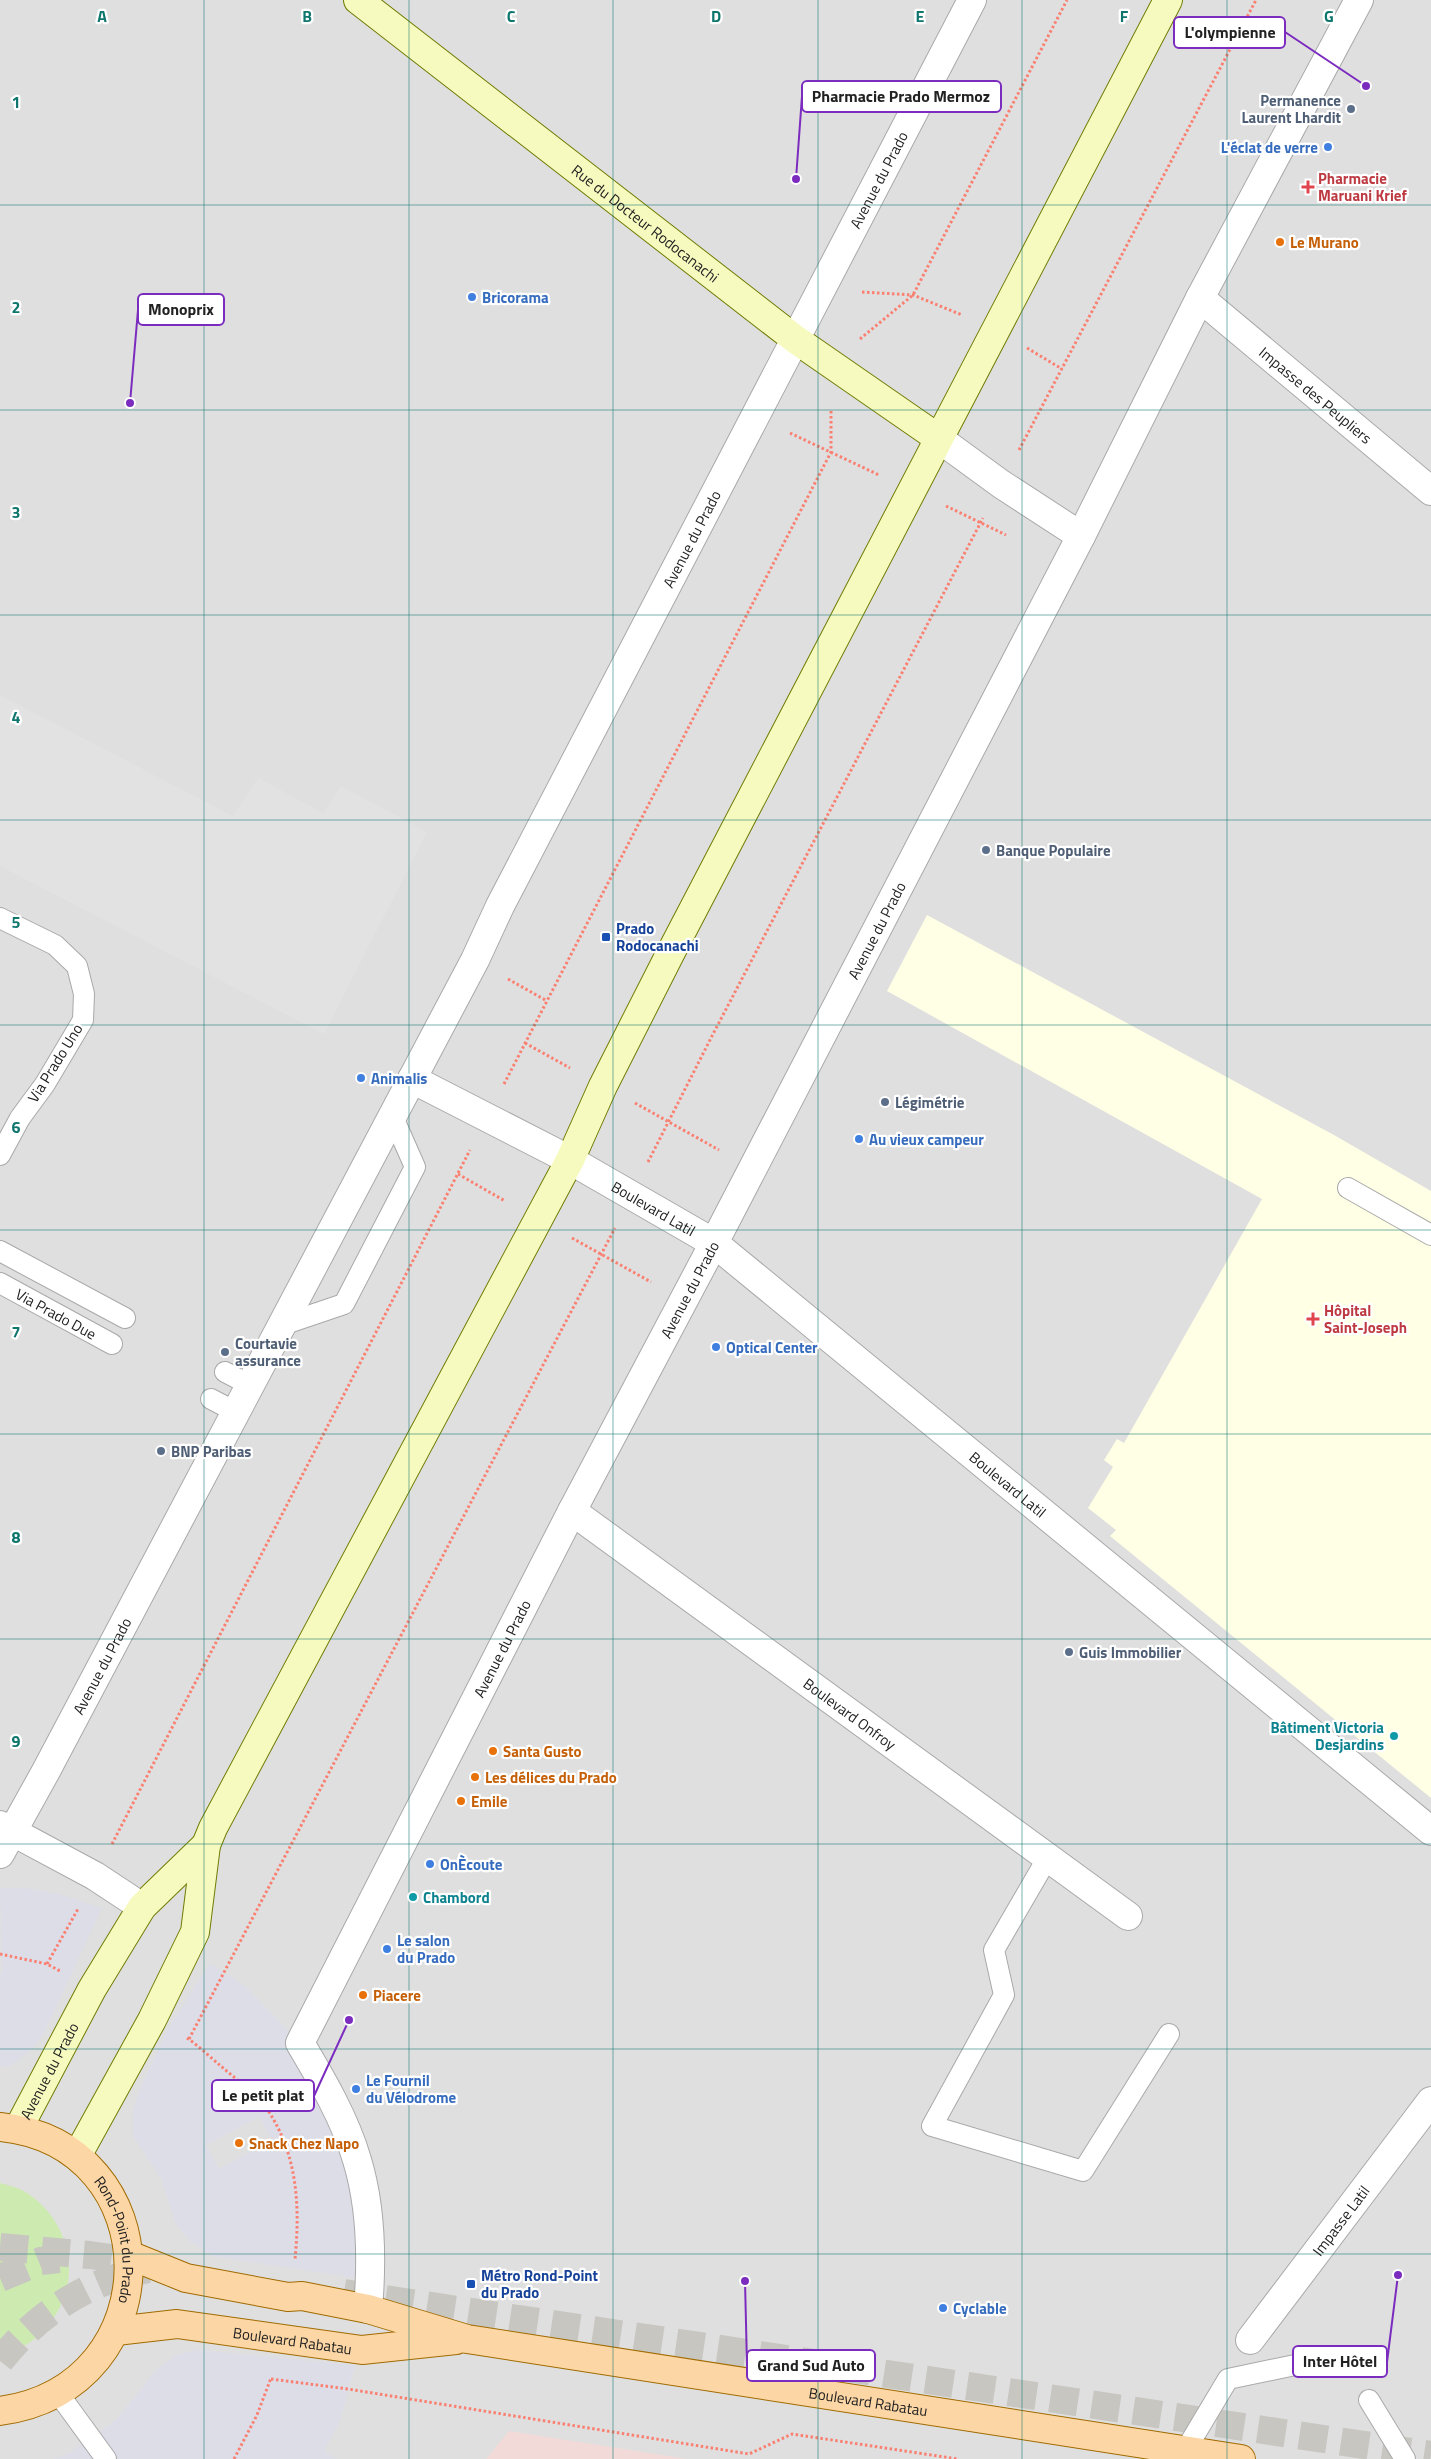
<svg xmlns="http://www.w3.org/2000/svg" width="1431" height="2459" viewBox="0 0 1431 2459" font-family="'Titillium Web',sans-serif">
	<rect width="100%" height="100%" fill="#f2efe9"/>
	<rect fill="#e0dfdf" x="0" y="0" width="1431" height="2459"/>
	<polygon fill="#f2dad9" points="509,2431 687,2459 486,2459"/>
	<polygon fill="#ffffe5" points="927,915 1334,1135 1431,1191 1431,1798 1110,1536 1116,1530 1088,1508 1113,1467 1104,1460 1117,1439 1124,1443 1262,1199 887,991"/>
	<path fill="#cdebb0" d="M0 2183C7 2185 16 2187 22 2190 68 2216 84 2275 53 2319 45 2330 34 2341 22 2347 15 2350 7 2351 0 2354Z"/>
	<polygon fill="#e2e2e2" points="0,695 233,816 258,778 323,813 341,786 427,832 324,1034 0,866"/>
	<g fill="#dddde8" fill-rule="evenodd">
		<polygon points="0,1888 26,1888 60,1894 102,1908 44,2033 31,2050 12,2065 0,2067 0,1974 2,1974"/>
		<path d="M210 1963 246 1987 300 2043 344 2124 370 2280 212 2256 191 2242 175 2223 162 2180 133 2136V2109L141 2086 168 2029ZM259 2117 272 2140 219 2169 206 2145Z"/>
		<polygon points="196,2350 355,2365 340,2421 324,2451 337,2459 53,2459 66,2455 117,2419 156,2370 174,2356"/>
	</g>
	<g fill="none" stroke-linecap="round" stroke-linejoin="round">
		<g stroke="#c8c6c1" stroke-width="28" stroke-dasharray="28 14" stroke-linecap="butt">
			<polyline points="0,2247 90,2255 151,2264"/>
			<polyline points="0,2278 41,2261 59,2259"/>
			<polyline points="344,2293 1431,2455"/>
			<path d="M0 2361C38 2313 88 2281 148 2269"/>
		</g>
		<defs>
			<g id="lane">
				<polyline points="0,918 55,945 77,966 84,994 83,1020 45,1084 20,1118 0,1155"/>
				<polyline points="1348,1188 1431,1235"/>
				<polyline points="0,1251 125,1318"/>
				<path id="s1" d="M0 1283 112 1344"/>
				<polyline points="282,1325 344,1304 415,1167 392,1115"/>
				<polyline points="225,1372 250,1385"/>
				<polyline points="211,1399 236,1412"/>
				<polyline points="1048,1857 994,1950 1004,1995 932,2126 1083,2171 1169,2034"/>
				<polyline points="58,2393 106,2459"/>
				<polyline points="1369,2400 1405,2459"/>
				<polyline points="1185,2451 1228,2379 1300,2364"/>
			</g>
			<g id="street">
				<path id="s2" d="M1200 298 1431 491"/>
				<polyline points="938,438 1001,484 1081,536"/>
				<path id="s3" d="M412 1079 570 1160 714 1243 1431 1831"/>
				<path id="s4" d="M572 1511 1128 1916"/>
				<polyline points="0,1825 95,1876 142,1907"/>
				<path id="s5" d="M0 1854 46 1771 475 960 500 906 972 0"/>
				<path id="s6" d="M368 2309C372 2262 371 2206 357 2160 345 2119 322 2080 300 2043L572 1511 714 1243 1081 536 1200 298 1359 0"/>
				<path id="s7" d="M1250 2340 1431 2101"/>
			</g>
			<g id="secondary">
				<path id="s8" d="M358 0 795 339 938 438"/>
				<path id="s9" d="M18 2129 92 1989 142 1907 206 1845"/>
				<polyline points="77,2156 152,2020 195,1932 206,1845 213,1828 570,1160 603,1086 671,952 1168,0"/>
			</g>
			<g id="primary">
				<path id="s10" d="M0 2127C170 2144 173 2387 0 2411"/>
				<path id="s11" d="M129 2255 186 2278 288 2297 302 2296 368 2309 467 2339 1241 2459"/>
				<path id="s12" d="M116 2331 177 2324 362 2350 456 2340"/>
			</g>
		</defs>
		<use href="#lane" stroke="#a9a9a9" stroke-width="22"/>
		<use href="#street" stroke="#a9a9a9" stroke-width="30"/>
		<use href="#secondary" stroke="#707d05" stroke-width="30"/>
		<use href="#primary" stroke="#a06b00" stroke-width="30"/>
		<g stroke="#fa8072" stroke-width="3" stroke-dasharray="2.5 2.5" stroke-linecap="butt">
			<polyline points="862,292 913,295 962,315"/>
			<polyline points="860,339 913,295 1067,0"/>
			<polyline points="1027,348 1062,369"/>
			<polyline points="790,433 879,475"/>
			<polyline points="1019,450 1256,0"/>
			<polyline points="946,506 1006,535"/>
			<polyline points="508,979 547,1001"/>
			<polyline points="525,1043 570,1068"/>
			<polyline points="504,1084 831,452 831,410"/>
			<polyline points="635,1103 719,1150"/>
			<polyline points="648,1162 712,1036 983,518"/>
			<polyline points="458,1174 505,1201"/>
			<polyline points="572,1238 651,1282"/>
			<polyline points="112,1844 470,1150"/>
			<polyline points="0,1954 47,1964 60,1971"/>
			<polyline points="47,1964 78,1909"/>
			<path d="M187 2038C199 2046 211 2058 222 2067 238 2081 257 2094 269 2112 298 2157 300 2208 295 2259"/>
			<polyline points="189,2039 615,1228"/>
			<polyline points="268,2111 281,2084"/>
			<polyline points="271,2379 348,2389 749,2454 792,2434 958,2459"/>
			<polyline points="234,2459 257,2415 271,2378"/>
		</g>
		<use href="#lane" stroke="#fff" stroke-width="20"/>
		<use href="#street" stroke="#fff" stroke-width="28"/>
		<use href="#secondary" stroke="#f7fabf" stroke-width="28"/>
		<use href="#primary" stroke="#fcd6a4" stroke-width="28"/>
	</g>
	<path fill="none" stroke="#0f766e" stroke-width="1" stroke-opacity="0.55" d="M204 0V2459M409 0V2459M613 0V2459M818 0V2459M1022 0V2459M1227 0V2459M0 205H1431M0 410H1431M0 615H1431M0 820H1431M0 1025H1431M0 1230H1431M0 1434H1431M0 1639H1431M0 1844H1431M0 2049H1431M0 2254H1431"/>
	<g fill="#5c6f8a" stroke="#fff" stroke-width="2">
		<circle cx="1351" cy="109" r="5"/>
		<circle cx="986" cy="850" r="5"/>
		<circle cx="885" cy="1102" r="5"/>
		<circle cx="225" cy="1352" r="5"/>
		<circle cx="161" cy="1451" r="5"/>
		<circle cx="1069" cy="1652" r="5"/>
	</g>
	<g fill="#3f7fe0" stroke="#fff" stroke-width="2">
		<circle cx="1328" cy="147" r="5"/>
		<circle cx="472" cy="297" r="5"/>
		<circle cx="361" cy="1078" r="5"/>
		<circle cx="859" cy="1139" r="5"/>
		<circle cx="716" cy="1347" r="5"/>
		<circle cx="430" cy="1864" r="5"/>
		<circle cx="387" cy="1949" r="5"/>
		<circle cx="356" cy="2089" r="5"/>
		<circle cx="943" cy="2308" r="5"/>
	</g>
	<g fill="#e0444e" stroke="#fff" stroke-width="2">
		<path d="M1305.5 179.5h5v5h5v5h-5v5h-5v-5h-5v-5h5z"/>
		<path d="M1310.5 1311.5h5v5h5v5h-5v5h-5v-5h-5v-5h5z"/>
	</g>
	<g fill="#e8710a" stroke="#fff" stroke-width="2">
		<circle cx="1280" cy="242" r="5"/>
		<circle cx="493" cy="1751" r="5"/>
		<circle cx="475" cy="1777" r="5"/>
		<circle cx="461" cy="1801" r="5"/>
		<circle cx="363" cy="1995" r="5"/>
		<circle cx="239" cy="2143" r="5"/>
	</g>
	<g fill="#1a4fb4" stroke="#fff" stroke-width="2">
		<rect x="601" y="932" width="10" height="10" rx="2.5"/>
		<rect x="466" y="2279" width="10" height="10" rx="2.5"/>
	</g>
	<g fill="#0f9aa8" stroke="#fff" stroke-width="2">
		<circle cx="1394" cy="1736" r="5"/>
		<circle cx="413" cy="1897" r="5"/>
	</g>
	<g text-anchor="middle" dominant-baseline="central" stroke-width="4.5" stroke-linejoin="round" paint-order="stroke">
		<g font-size="15" font-weight="bold" fill="#4e5e75" stroke="#fff" text-anchor="start">
			<text x="1341" y="100" text-anchor="end">Permanence<tspan x="1341" dy="17">Laurent Lhardit</tspan></text>
			<text x="996" y="850">Banque Populaire</text>
			<text x="895" y="1102">Légimétrie</text>
			<text x="235" y="1343">Courtavie<tspan x="235" dy="17">assurance</tspan></text>
			<text x="171" y="1451">BNP Paribas</text>
			<text x="1079" y="1652">Guis Immobilier</text>
		</g>
		<g font-size="15" font-weight="bold" fill="#366cbe" stroke="#fff" text-anchor="start">
			<text x="1318" y="147" text-anchor="end">L'éclat de verre</text>
			<text x="482" y="297">Bricorama</text>
			<text x="371" y="1078">Animalis</text>
			<text x="869" y="1139">Au vieux campeur</text>
			<text x="726" y="1347">Optical Center</text>
			<text x="440" y="1864">OnÈcoute</text>
			<text x="397" y="1940">Le salon<tspan x="397" dy="17">du Prado</tspan></text>
			<text x="366" y="2080">Le Fournil<tspan x="366" dy="17">du Vélodrome</tspan></text>
			<text x="953" y="2308">Cyclable</text>
		</g>
		<g font-size="15" font-weight="bold" fill="#be3a42" stroke="#fff" text-anchor="start">
			<text x="1318" y="178">Pharmacie<tspan x="1318" dy="17">Maruani Krief</tspan></text>
			<text x="1324" y="1310">Hôpital<tspan x="1324" dy="17">Saint-Joseph</tspan></text>
		</g>
		<g font-size="15" fill="#222" stroke="#fff">
			<text stroke="none"><textPath href="#s5" startOffset="1891">Avenue du Prado</textPath></text>
			<text stroke="none"><textPath href="#s8" startOffset="364">Rue du Docteur Rodocanachi</textPath></text>
			<text stroke="none"><textPath href="#s2" startOffset="151">Impasse des Peupliers</textPath></text>
			<text stroke="none"><textPath href="#s5" startOffset="1486">Avenue du Prado</textPath></text>
			<text stroke="none"><textPath href="#s6" startOffset="1534">Avenue du Prado</textPath></text>
			<text transform="translate(55 1063) rotate(-58)">Via Prado Uno</text>
			<text stroke="none"><textPath href="#s3" startOffset="274">Boulevard Latil</textPath></text>
			<text stroke="none"><textPath href="#s6" startOffset="1129">Avenue du Prado</textPath></text>
			<text stroke="none"><textPath href="#s1" startOffset="64">Via Prado Due</textPath></text>
			<text stroke="none"><textPath href="#s3" startOffset="724">Boulevard Latil</textPath></text>
			<text stroke="none"><textPath href="#s6" startOffset="724">Avenue du Prado</textPath></text>
			<text stroke="none"><textPath href="#s5" startOffset="214">Avenue du Prado</textPath></text>
			<text stroke="none"><textPath href="#s4" startOffset="344">Boulevard Onfroy</textPath></text>
			<text stroke="none"><textPath href="#s9" startOffset="66">Avenue du Prado</textPath></text>
			<text stroke="none"><textPath href="#s7" startOffset="150">Impasse Latil</textPath></text>
			<text stroke="none"><textPath href="#s10" startOffset="180">Rond-Point du Prado</textPath></text>
			<text stroke="none"><textPath href="#s12" startOffset="178">Boulevard Rabatau</textPath></text>
			<text stroke="none"><textPath href="#s11" startOffset="756">Boulevard Rabatau</textPath></text>
		</g>
		<g font-size="15" font-weight="bold" fill="#c56008" stroke="#fff" text-anchor="start">
			<text x="1290" y="242">Le Murano</text>
			<text x="503" y="1751">Santa Gusto</text>
			<text x="485" y="1777">Les délices du Prado</text>
			<text x="471" y="1801">Emile</text>
			<text x="373" y="1995">Piacere</text>
			<text x="249" y="2143">Snack Chez Napo</text>
		</g>
		<g font-size="15" font-weight="bold" fill="#164399" stroke="#fff" text-anchor="start">
			<text x="616" y="928">Prado<tspan x="616" dy="17">Rodocanachi</tspan></text>
			<text x="481" y="2275">Métro Rond-Point<tspan x="481" dy="17">du Prado</tspan></text>
		</g>
		<g font-size="15" font-weight="bold" fill="#0d838f" stroke="#fff" text-anchor="end">
			<text x="1384" y="1727">Bâtiment Victoria<tspan x="1384" dy="17">Desjardins</tspan></text>
			<text x="423" y="1897" text-anchor="start">Chambord</text>
		</g>
	</g>
	<g font-size="16" text-anchor="middle" font-weight="bold" fill="#0f766e" stroke="#fff" stroke-width="4.5" stroke-linejoin="round" paint-order="stroke">
		<text x="102" y="22">A</text>
		<text x="307" y="22">B</text>
		<text x="511" y="22">C</text>
		<text x="716" y="22">D</text>
		<text x="920" y="22">E</text>
		<text x="1124" y="22">F</text>
		<text x="1329" y="22">G</text>
		<text x="16" y="108">1</text>
		<text x="16" y="313">2</text>
		<text x="16" y="518">3</text>
		<text x="16" y="723">4</text>
		<text x="16" y="928">5</text>
		<text x="16" y="1133">6</text>
		<text x="16" y="1338">7</text>
		<text x="16" y="1543">8</text>
		<text x="16" y="1747">9</text>
	</g>
	<path fill="none" stroke="#7b2cbf" stroke-width="2" d="M1366 86L1285 32M796 179L802 96M130 403L138 310M349 2020L314 2096M1398 2275L1387 2362M745 2281L747 2365"/>
	<g fill="#7b2cbf" stroke="#fff" stroke-width="2">
		<circle cx="1366" cy="86" r="5"/>
		<circle cx="796" cy="179" r="5"/>
		<circle cx="130" cy="403" r="5"/>
		<circle cx="349" cy="2020" r="5"/>
		<circle cx="1398" cy="2275" r="5"/>
		<circle cx="745" cy="2281" r="5"/>
	</g>
	<g fill="#fff" stroke="#7b2cbf" stroke-width="2">
		<rect x="1174" y="17" width="111" height="31" rx="5"/>
		<rect x="802" y="81" width="199" height="31" rx="5"/>
		<rect x="138" y="294" width="86" height="31" rx="5"/>
		<rect x="212" y="2080" width="102" height="31" rx="5"/>
		<rect x="1293" y="2346" width="94" height="31" rx="5"/>
		<rect x="747" y="2350" width="128" height="31" rx="5"/>
	</g>
	<g font-size="16" text-anchor="middle" font-weight="bold" fill="#222">
		<text x="1230" y="38">L'olympienne</text>
		<text x="901" y="102">Pharmacie Prado Mermoz</text>
		<text x="181" y="315">Monoprix</text>
		<text x="263" y="2101">Le petit plat</text>
		<text x="1340" y="2367">Inter Hôtel</text>
		<text x="811" y="2371">Grand Sud Auto</text>
	</g>
</svg>
